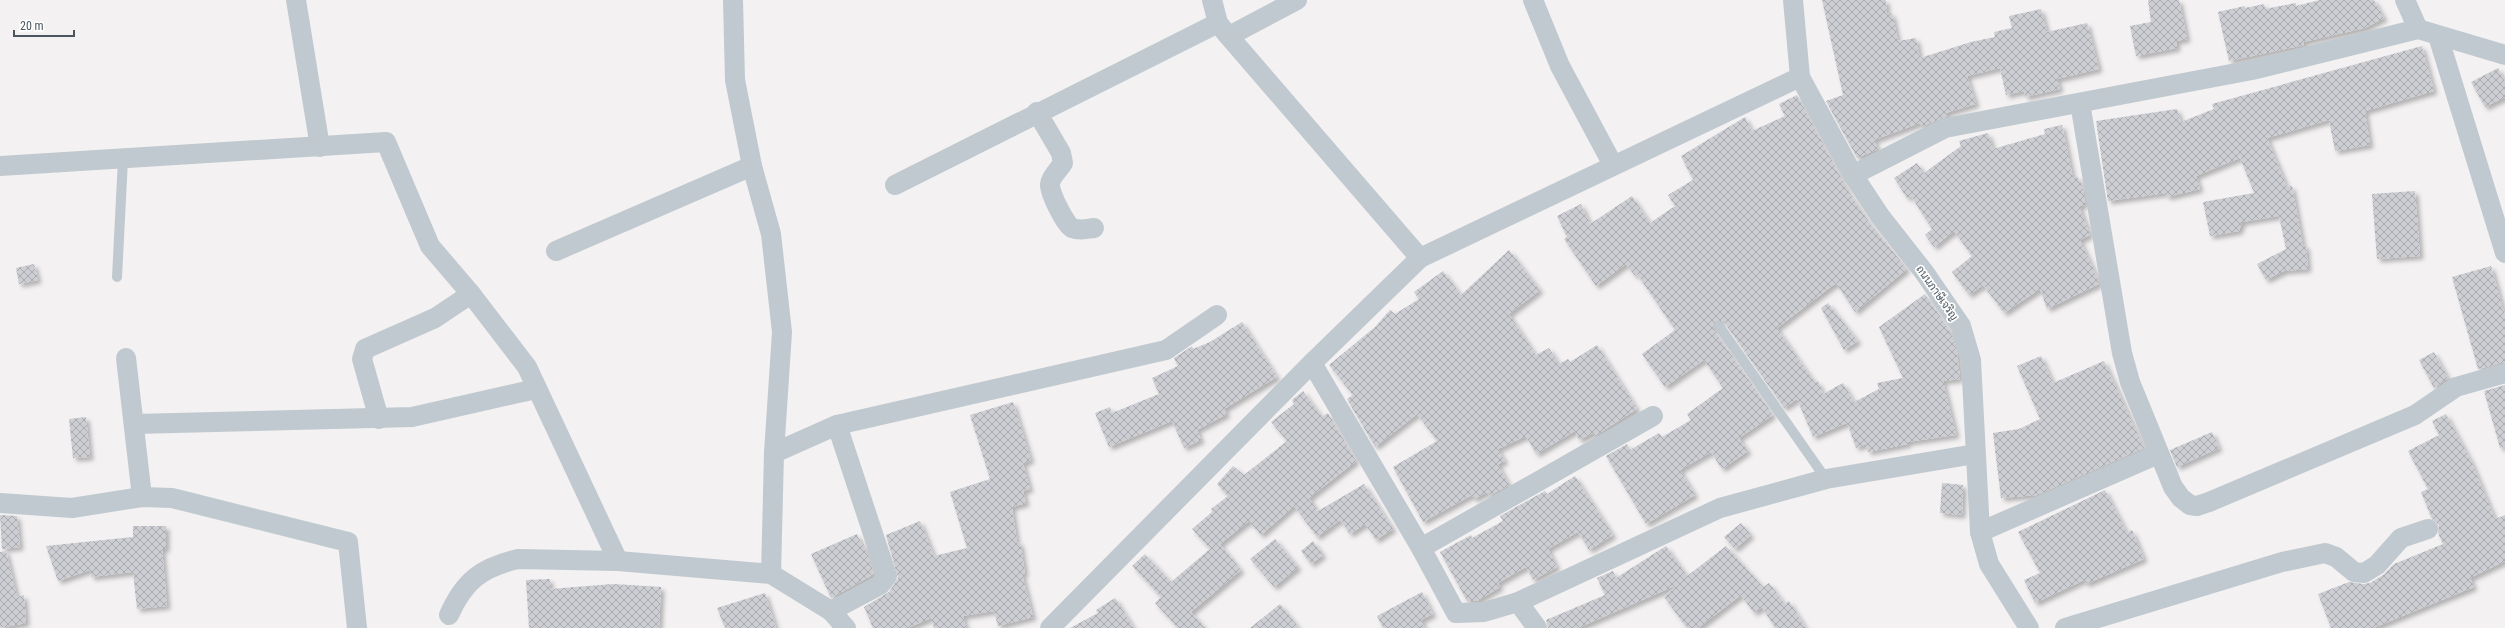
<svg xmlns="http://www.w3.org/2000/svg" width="2505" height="628" viewBox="0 0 2505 628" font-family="'Roboto Condensed',Sarabun,sans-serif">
	<defs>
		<pattern id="building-cross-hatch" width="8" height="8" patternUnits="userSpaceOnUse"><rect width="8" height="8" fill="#ccced3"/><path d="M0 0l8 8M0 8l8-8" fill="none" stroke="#a8aaae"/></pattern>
		<filter id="shadow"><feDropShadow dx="3.5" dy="3.5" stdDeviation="2" flood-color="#0004"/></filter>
	</defs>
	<rect width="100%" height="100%" fill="#f3f1f1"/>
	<g fill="url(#building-cross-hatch)" filter="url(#shadow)">
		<polygon points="1822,0 1886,0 1887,14 1892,13 1898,41 1916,38 1920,58 1971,42 1995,37 1994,32 2012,28 2009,16 2041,9 2047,32 2087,23 2099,69 2057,79 2060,89 2025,97 2024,91 2006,95 2000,68 1967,76 1976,104 1946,113 1947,116 1928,124 1922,126 1920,123 1874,140 1878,149 1857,158 1826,101 1843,95"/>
		<polygon points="2148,0 2179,0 2187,39 2176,41 2177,48 2136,56 2130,26 2151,22"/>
		<polygon points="2320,0 2374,0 2384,18 2365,28 2303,42 2304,45 2229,61 2218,12 2245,6 2245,8 2264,4 2265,9 2296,3 2296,6"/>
		<polygon points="2422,46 2434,91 2365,111 2370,145 2335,151 2329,120 2267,138 2287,187 2292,186 2303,246 2306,245 2308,269 2284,271 2266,280 2257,264 2286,249 2279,216 2242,222 2239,231 2210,236 2203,202 2254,193 2240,158 2196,176 2200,189 2167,197 2166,193 2108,201 2096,121 2177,109 2181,122 2214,109 2212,104"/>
		<polygon points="2498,68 2505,82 2505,97 2485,107 2471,82"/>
		<polygon points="1797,95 1848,191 1869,222 1907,269 1855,312 1836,283 1777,328 1815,383 1818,381 1823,394 1843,383 1854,402 1879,389 1877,383 1903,378 1879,327 1925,294 1950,331 1957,352 1960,379 1943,381 1956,435 1907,442 1908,444 1868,452 1866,444 1856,448 1847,423 1813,437 1797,399 1784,408 1724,322 1718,320 1713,324 1714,330 1773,415 1739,438 1748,451 1722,469 1711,452 1680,470 1695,495 1646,524 1606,456 1627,444 1630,450 1659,433 1662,437 1691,420 1687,414 1723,388 1704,360 1665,387 1642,354 1675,330 1637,274 1635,276 1626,264 1596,286 1564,239 1567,237 1557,216 1581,204 1590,224 1632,196 1650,223 1675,206 1668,195 1693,180 1681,156 1745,117 1752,131 1785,116 1779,104"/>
		<polygon points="2062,125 2073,178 2077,176 2083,188 2085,205 2079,206 2090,235 2080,240 2097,277 2099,284 2047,309 2040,289 2004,313 1983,285 1969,295 1952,272 1972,256 1954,231 1934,247 1925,235 1932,229 1911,196 1907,198 1894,178 1917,163 1924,173 1961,146 1959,141 1988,133 1993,149 2045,134 2044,129"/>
		<polygon points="2415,191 2420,256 2377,259 2372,194"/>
		<polygon points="1509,250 1540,290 1509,314 1536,355 1549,348 1559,364 1568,359 1570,362 1597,345 1637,409 1595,436 1593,433 1579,440 1575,431 1536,454 1526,436 1498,449 1505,461 1498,464 1509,485 1489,496 1487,492 1474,499 1472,495 1423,522 1393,467 1437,441 1417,414 1375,447 1347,399 1353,395 1329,365 1375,327 1390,310 1395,314 1419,299 1414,292 1443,271 1461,295"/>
		<polygon points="34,264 38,280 19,284 16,268"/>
		<polygon points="2491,266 2505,316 2505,362 2478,369 2452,277"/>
		<polygon points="1828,303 1858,341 1844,350 1821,308"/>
		<polygon points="1242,322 1277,377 1224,409 1227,414 1197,430 1201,440 1184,448 1172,421 1109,447 1095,413 1110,407 1112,413 1159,394 1152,378 1178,366 1174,358 1192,346 1193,349 1210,342"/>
		<polygon points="2434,352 2448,378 2434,388 2419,360"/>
		<polygon points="2041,356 2053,383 2104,361 2144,448 2037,495 2001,498 1993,433 2019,429 2040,419 2017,366"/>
		<polygon points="2505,385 2505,447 2500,448 2484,391"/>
		<polygon points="1303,391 1322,417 1328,413 1356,461 1309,498 1318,511 1364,484 1393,529 1376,540 1365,524 1350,534 1340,520 1317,537 1294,506 1261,535 1249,521 1220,544 1241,570 1191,612 1205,628 1178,628 1155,603 1161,597 1132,566 1145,554 1171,582 1210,549 1192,529 1212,512 1211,509 1228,496 1217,484 1233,466 1244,475 1287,441 1271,422 1294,404 1292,400"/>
		<polygon points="1013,402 1031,460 1023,463 1030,489 1023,491 1026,503 1012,507 1017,543 1020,542 1025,573 1022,574 1033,617 998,626 994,611 963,616 966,628 934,628 931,618 908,628 873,628 864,607 889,592 898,578 886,535 920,521 934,556 967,548 950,492 990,479 970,415"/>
		<polygon points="2446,414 2472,463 2495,519 2505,515 2505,561 2470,578 2474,587 2373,628 2331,628 2318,594 2349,582 2363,584 2370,583 2383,575 2394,564 2443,544 2438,533 2439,525 2432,519 2421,492 2428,489 2408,451 2439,435 2432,421"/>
		<polygon points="86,417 90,457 73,458 69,419"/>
		<polygon points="2212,432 2219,448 2177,467 2170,450"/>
		<polygon points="1575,476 1613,535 1589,550 1578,532 1548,549 1557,567 1533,580 1526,567 1498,583 1500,587 1477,601 1467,601 1440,552 1471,535 1472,538 1503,521 1500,516 1545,491 1547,494"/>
		<polygon points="1942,483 1963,485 1962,515 1940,513"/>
		<polygon points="2105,490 2127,533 2132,530 2144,559 2086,584 2084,580 2035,603 2024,580 2040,573 2018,532"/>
		<polygon points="0,515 17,516 20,547 2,549"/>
		<polygon points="1741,523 1751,535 1735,549 1724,537"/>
		<polygon points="133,526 166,526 166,549 162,549 167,606 137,609 133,572 91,577 90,570 58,581 46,546 133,537"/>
		<polygon points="857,534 862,545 864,544 874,574 831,598 811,554"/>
		<polygon points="1275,539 1298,567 1274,587 1250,559"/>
		<polygon points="1313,541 1323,555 1311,564 1301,551"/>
		<polygon points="1666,546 1687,576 1726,546 1763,587 1769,583 1785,604 1789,601 1806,628 1775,628 1762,607 1754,613 1741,595 1698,628 1687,628 1664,597 1677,585 1578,628 1548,628 1546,620 1605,595 1597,578 1613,571 1616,578"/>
		<polygon points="6,551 17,597 24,595 26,623 0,628 0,552"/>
		<polygon points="550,579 550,589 613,584 661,587 659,628 529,628 526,580"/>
		<polygon points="1422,592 1433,614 1421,620 1425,628 1383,628 1377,616"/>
		<polygon points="765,593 776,628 725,628 717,608"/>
		<polygon points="1115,598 1134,628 1070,628 1098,613 1096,610"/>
		<polygon points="1280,604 1299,628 1250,628"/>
	</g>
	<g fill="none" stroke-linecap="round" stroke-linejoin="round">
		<g stroke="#c0c9cf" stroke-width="10">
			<polyline points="117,277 123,159"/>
			<polyline points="1719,326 1826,479"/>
		</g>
		<g stroke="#c0c9cf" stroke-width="20">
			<polyline points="296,0 320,147"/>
			<polyline points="733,0 735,80 752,166 771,234 782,332 774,453 771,574 831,611 846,628"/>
			<polyline points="1212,0 1218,23 1226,33 1420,258"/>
			<polyline points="1533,0 1560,66 1613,165"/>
			<polyline points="1793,0 1800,77 1853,175 1880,216 1924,272 1961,326 1971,360 1980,532 1989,564 2029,628"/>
			<polyline points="2405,0 2418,29"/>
			<polyline points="1229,36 1297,0"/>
			<polyline points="2438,36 2505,253"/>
			<polyline points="2080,103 2122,353 2130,382 2173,487 2181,498 2190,505 2197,506 2209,502 2415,415 2456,387 2505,373"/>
			<path d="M1037 112 1061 153 1063 163C1059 170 1051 176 1050 184 1049 192 1065 224 1072 228 1079 231 1087 229 1094 228"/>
			<polyline points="0,166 386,142 430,246 471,294 527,367 618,561 771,574"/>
			<polyline points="1853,175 1945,128 2252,70 2418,29 2505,55"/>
			<polyline points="895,185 1218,23"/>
			<polyline points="556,251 752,166"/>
			<polyline points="126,358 142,497"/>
			<polyline points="1312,363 1421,548 1456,613 1484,612 1518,602 1720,508 1826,479 1975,454"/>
			<polyline points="379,419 362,359 365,349 435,318 471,294"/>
			<polyline points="134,424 412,417 536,389"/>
			<polyline points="774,453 837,425 1166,350 1217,315"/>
			<polyline points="0,503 72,508 142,497 172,498 348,542 357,628"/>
			<polyline points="1980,532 2158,454"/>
			<polyline points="1421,548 1653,416"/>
			<polyline points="1518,602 1537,628"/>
			<polyline points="831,611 880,585 887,576 837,425"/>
			<path d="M449 615C464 581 482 567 518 559L618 561"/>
			<polyline points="1050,628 1312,363 1420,258 1800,77"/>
			<polyline points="2065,628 2282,562 2325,553 2336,557 2354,572 2364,573 2377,565 2401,538 2428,529"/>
		</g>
	</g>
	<g text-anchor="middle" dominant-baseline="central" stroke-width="3.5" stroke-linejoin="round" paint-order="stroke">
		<g font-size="11" fill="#4a555e" stroke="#fff">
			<text transform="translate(1937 293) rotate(55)">ถนนภาษีเจริญ</text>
		</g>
	</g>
	<path d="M14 30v6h60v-6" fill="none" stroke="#4a555e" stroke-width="2"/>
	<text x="20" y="30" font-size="12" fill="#4a555e" stroke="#ffffff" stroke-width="3" paint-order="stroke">20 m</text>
</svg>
